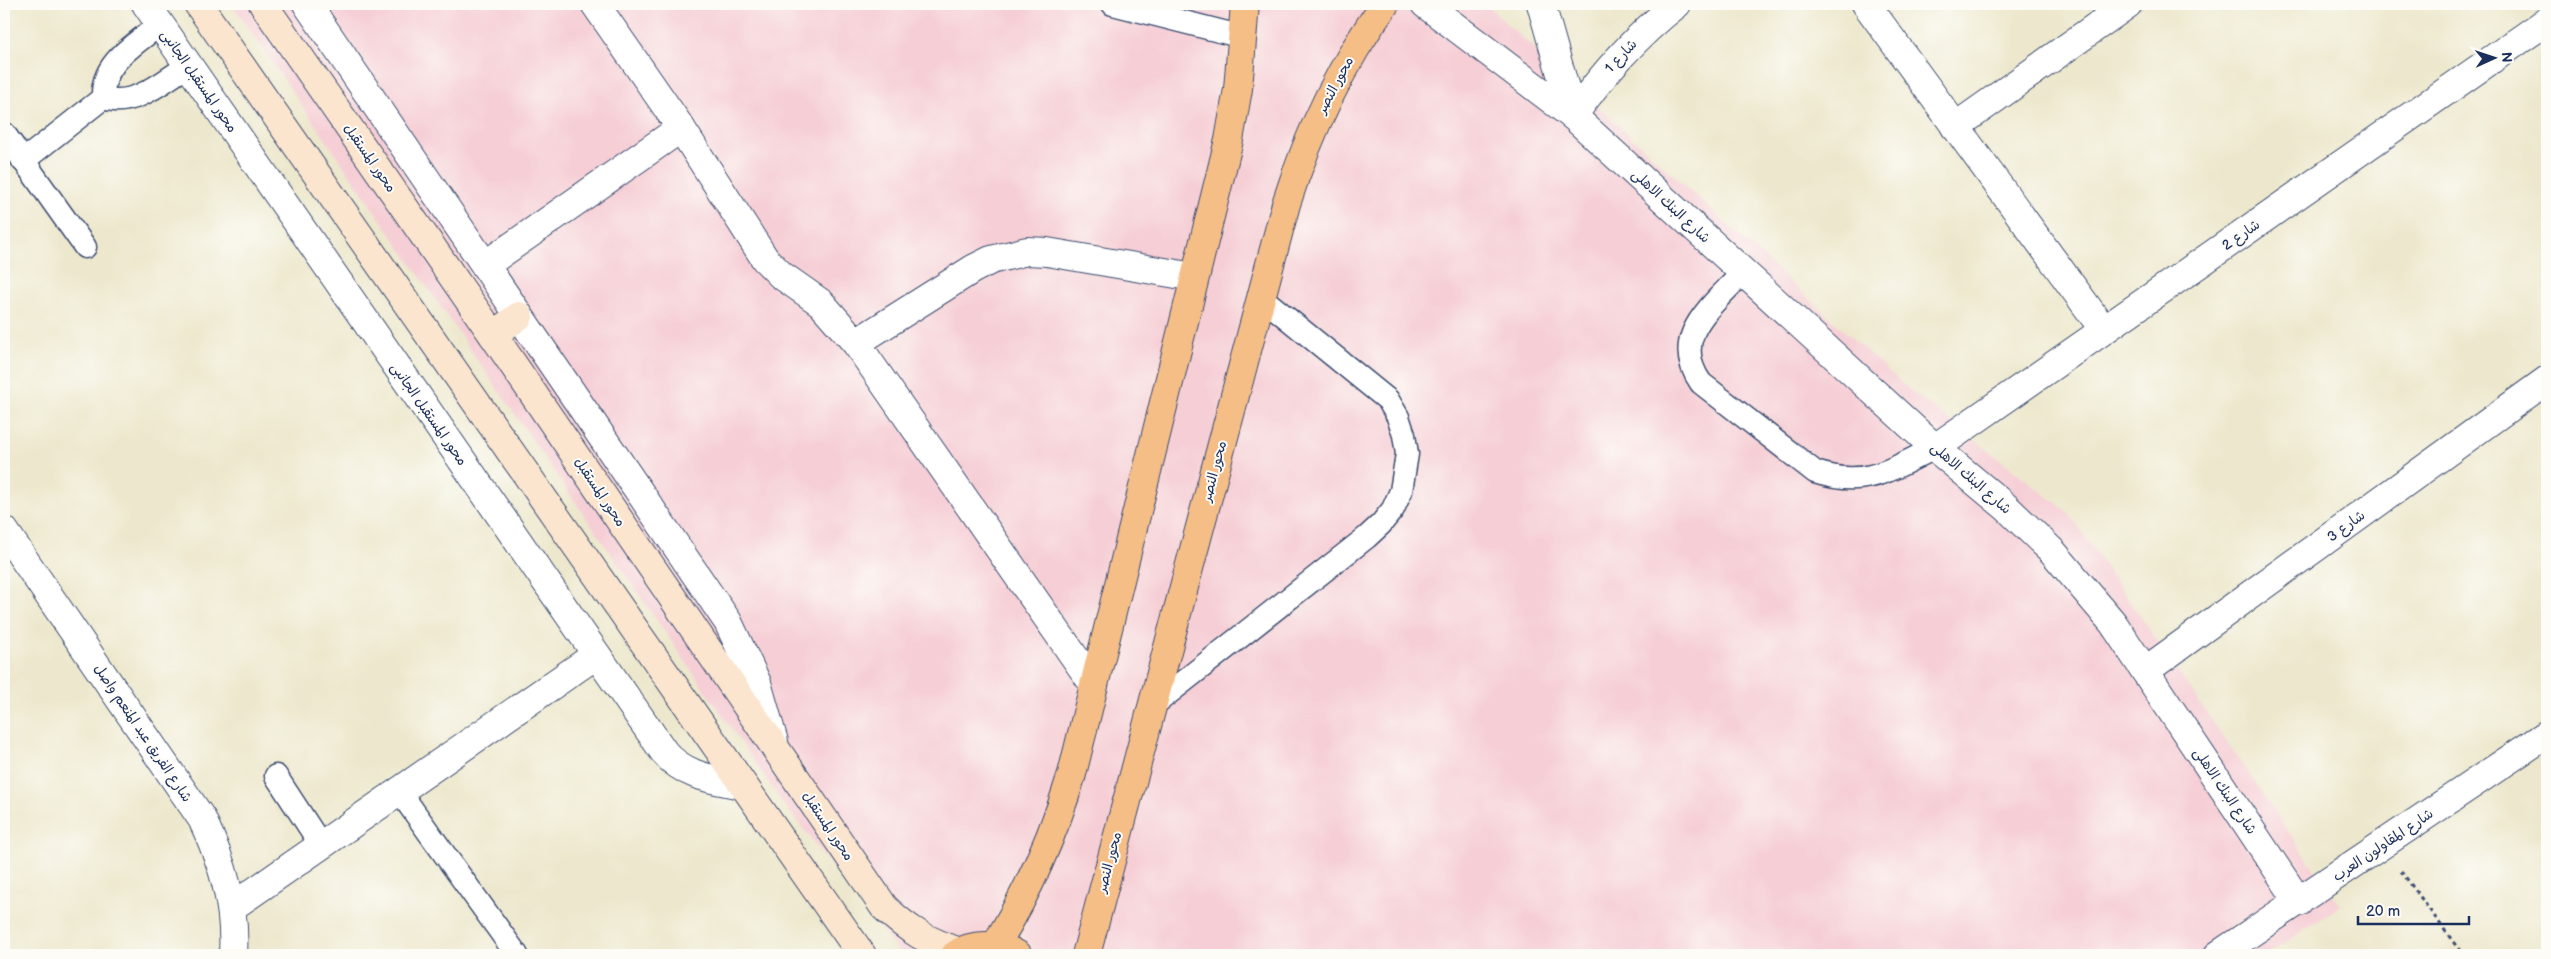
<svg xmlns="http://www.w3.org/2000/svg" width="2551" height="959" viewBox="0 0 2551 959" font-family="'Balsamiq Sans','Playpen Sans Arabic',sans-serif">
	<rect width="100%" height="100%" fill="#fdfcf7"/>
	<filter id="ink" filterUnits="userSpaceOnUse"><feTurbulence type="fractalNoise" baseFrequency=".02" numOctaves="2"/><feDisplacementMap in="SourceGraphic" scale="10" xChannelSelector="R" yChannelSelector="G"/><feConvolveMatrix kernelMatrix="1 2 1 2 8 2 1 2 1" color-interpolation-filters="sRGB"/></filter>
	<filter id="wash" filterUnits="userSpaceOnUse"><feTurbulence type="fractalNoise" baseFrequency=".0096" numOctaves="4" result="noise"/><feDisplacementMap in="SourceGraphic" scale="20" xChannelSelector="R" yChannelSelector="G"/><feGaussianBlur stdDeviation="1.12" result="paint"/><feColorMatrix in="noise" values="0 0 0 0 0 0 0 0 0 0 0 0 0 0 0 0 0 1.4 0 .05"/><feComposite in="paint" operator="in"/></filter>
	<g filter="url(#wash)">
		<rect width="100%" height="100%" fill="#ede8cd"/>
		<polygon fill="#f6cfd6" points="232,4 1485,4 1907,388 2068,512 2340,906 2266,955 901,955 780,799"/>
	</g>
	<g filter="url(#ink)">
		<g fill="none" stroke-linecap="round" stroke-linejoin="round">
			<defs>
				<g id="lane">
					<polyline points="1113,4 1243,37"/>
					<path d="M103 98C101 62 135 45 160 24"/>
					<path d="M103 98C135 108 163 81 189 65"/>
					<polyline points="4,133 85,247"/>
					<polyline points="23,161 103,98"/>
					<path d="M1743 272C1713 306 1668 336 1701 383L1815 472C1867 489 1890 469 1935 448"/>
					<polyline points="1151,707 1367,537 1381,524 1393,509 1401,491 1407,454 1404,435 1398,417 1388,400 1261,297"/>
					<polyline points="276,776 321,845"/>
					<polyline points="399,791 517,955"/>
				</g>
				<g id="street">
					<path d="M146 4 664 752C684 776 712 779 741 785"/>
					<polyline points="307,4 728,622 757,683 774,742"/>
					<polyline points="595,4 681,128 765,259 781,275 821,303 856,343 1094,685"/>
					<polyline points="1425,4 1573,116 1935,448 2006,507 2053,552 2113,623 2299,902"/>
					<polyline points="1541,4 1573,116"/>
					<polyline points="1866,4 2104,330"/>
					<path d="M1573 116C1603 73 1636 36 1677 4"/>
					<polyline points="1955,127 2128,4"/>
					<polyline points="485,265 681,128"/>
					<polyline points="856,343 973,269 991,260 1027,251 1047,252 1194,277"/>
					<polyline points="1935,448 2547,21"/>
					<path d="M4 530 202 819C223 863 236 906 233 955"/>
					<polyline points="2145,671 2547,380"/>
					<polyline points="232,907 596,655"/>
					<polyline points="2218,955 2547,734"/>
				</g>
				<g id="secondary">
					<polyline points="198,4 862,955"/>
					<path d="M263 4 493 335 884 907C909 931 927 941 960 952"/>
					<polyline points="493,335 519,316"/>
				</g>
				<g id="highway">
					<path d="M995 946C1029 891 1053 836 1072 774L1229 140 1238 89 1245 4"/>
					<path d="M955 955C973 942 1000 944 1018 955"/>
					<path d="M1086 955 1286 204C1309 132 1340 66 1385 4"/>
				</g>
			</defs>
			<use href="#lane" stroke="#3a4b6f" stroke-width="25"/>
			<use href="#street" stroke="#3a4b6f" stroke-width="30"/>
			<use href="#secondary" stroke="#3a4b6f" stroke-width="30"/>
			<use href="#highway" stroke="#3a4b6f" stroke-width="30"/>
			<polyline stroke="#3a4b6f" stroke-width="3" stroke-dasharray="4 4" stroke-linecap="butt" points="2401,871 2463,955"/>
			<use href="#lane" stroke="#fff" stroke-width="22"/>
			<use href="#street" stroke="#fff" stroke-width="28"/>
			<use href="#secondary" stroke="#fbe5cf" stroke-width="28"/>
			<use href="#highway" stroke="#f6be87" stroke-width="28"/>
		</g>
	</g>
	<g text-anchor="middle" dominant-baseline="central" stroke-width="4" stroke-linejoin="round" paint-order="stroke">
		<g font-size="14" fill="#1b2f5e" stroke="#fdfcf7">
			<text transform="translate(1621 56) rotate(-47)">شارع 1</text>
			<text transform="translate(199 81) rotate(55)">محور المستقبل الجانبى</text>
			<text transform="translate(1335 85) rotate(-62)">محور النصر</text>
			<text transform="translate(370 158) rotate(55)">محور المستقبل</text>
			<text transform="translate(1671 206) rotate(43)">شارع البنك الاهلى</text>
			<text transform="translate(2241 235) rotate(-35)">شارع 2</text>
			<text transform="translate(429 414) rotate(55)">محور المستقبل الجانبى</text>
			<text transform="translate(1214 471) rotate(-75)">محور النصر</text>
			<text transform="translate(1971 478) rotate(41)">شارع البنك الاهلى</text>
			<text transform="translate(600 492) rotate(56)">محور المستقبل</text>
			<text transform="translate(2346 526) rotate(-36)">شارع 3</text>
			<text transform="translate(143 733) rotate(56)">شارع الفريق عبد المنعم واصل</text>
			<text transform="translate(2225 791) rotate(56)">شارع البنك الاهلى</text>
			<text transform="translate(828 826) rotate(56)">محور المستقبل</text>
			<text transform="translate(2383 845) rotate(-34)">شارع المقاولون العرب</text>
			<text transform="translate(1109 862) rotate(-75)">محور النصر</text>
		</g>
	</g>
	<rect width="2551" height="959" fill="none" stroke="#fdfcf7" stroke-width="20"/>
	<g transform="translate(2494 58) rotate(87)" stroke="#fdfcf7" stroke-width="4" paint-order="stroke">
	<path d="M0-4L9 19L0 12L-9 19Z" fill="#1b2f5e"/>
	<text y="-8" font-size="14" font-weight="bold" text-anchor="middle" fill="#1b2f5e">N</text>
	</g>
	<path d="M2358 916v8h111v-8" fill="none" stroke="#1b2f5e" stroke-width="2.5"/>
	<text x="2366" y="916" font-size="15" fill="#1b2f5e" stroke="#fdfcf7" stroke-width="4" paint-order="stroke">20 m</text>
</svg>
